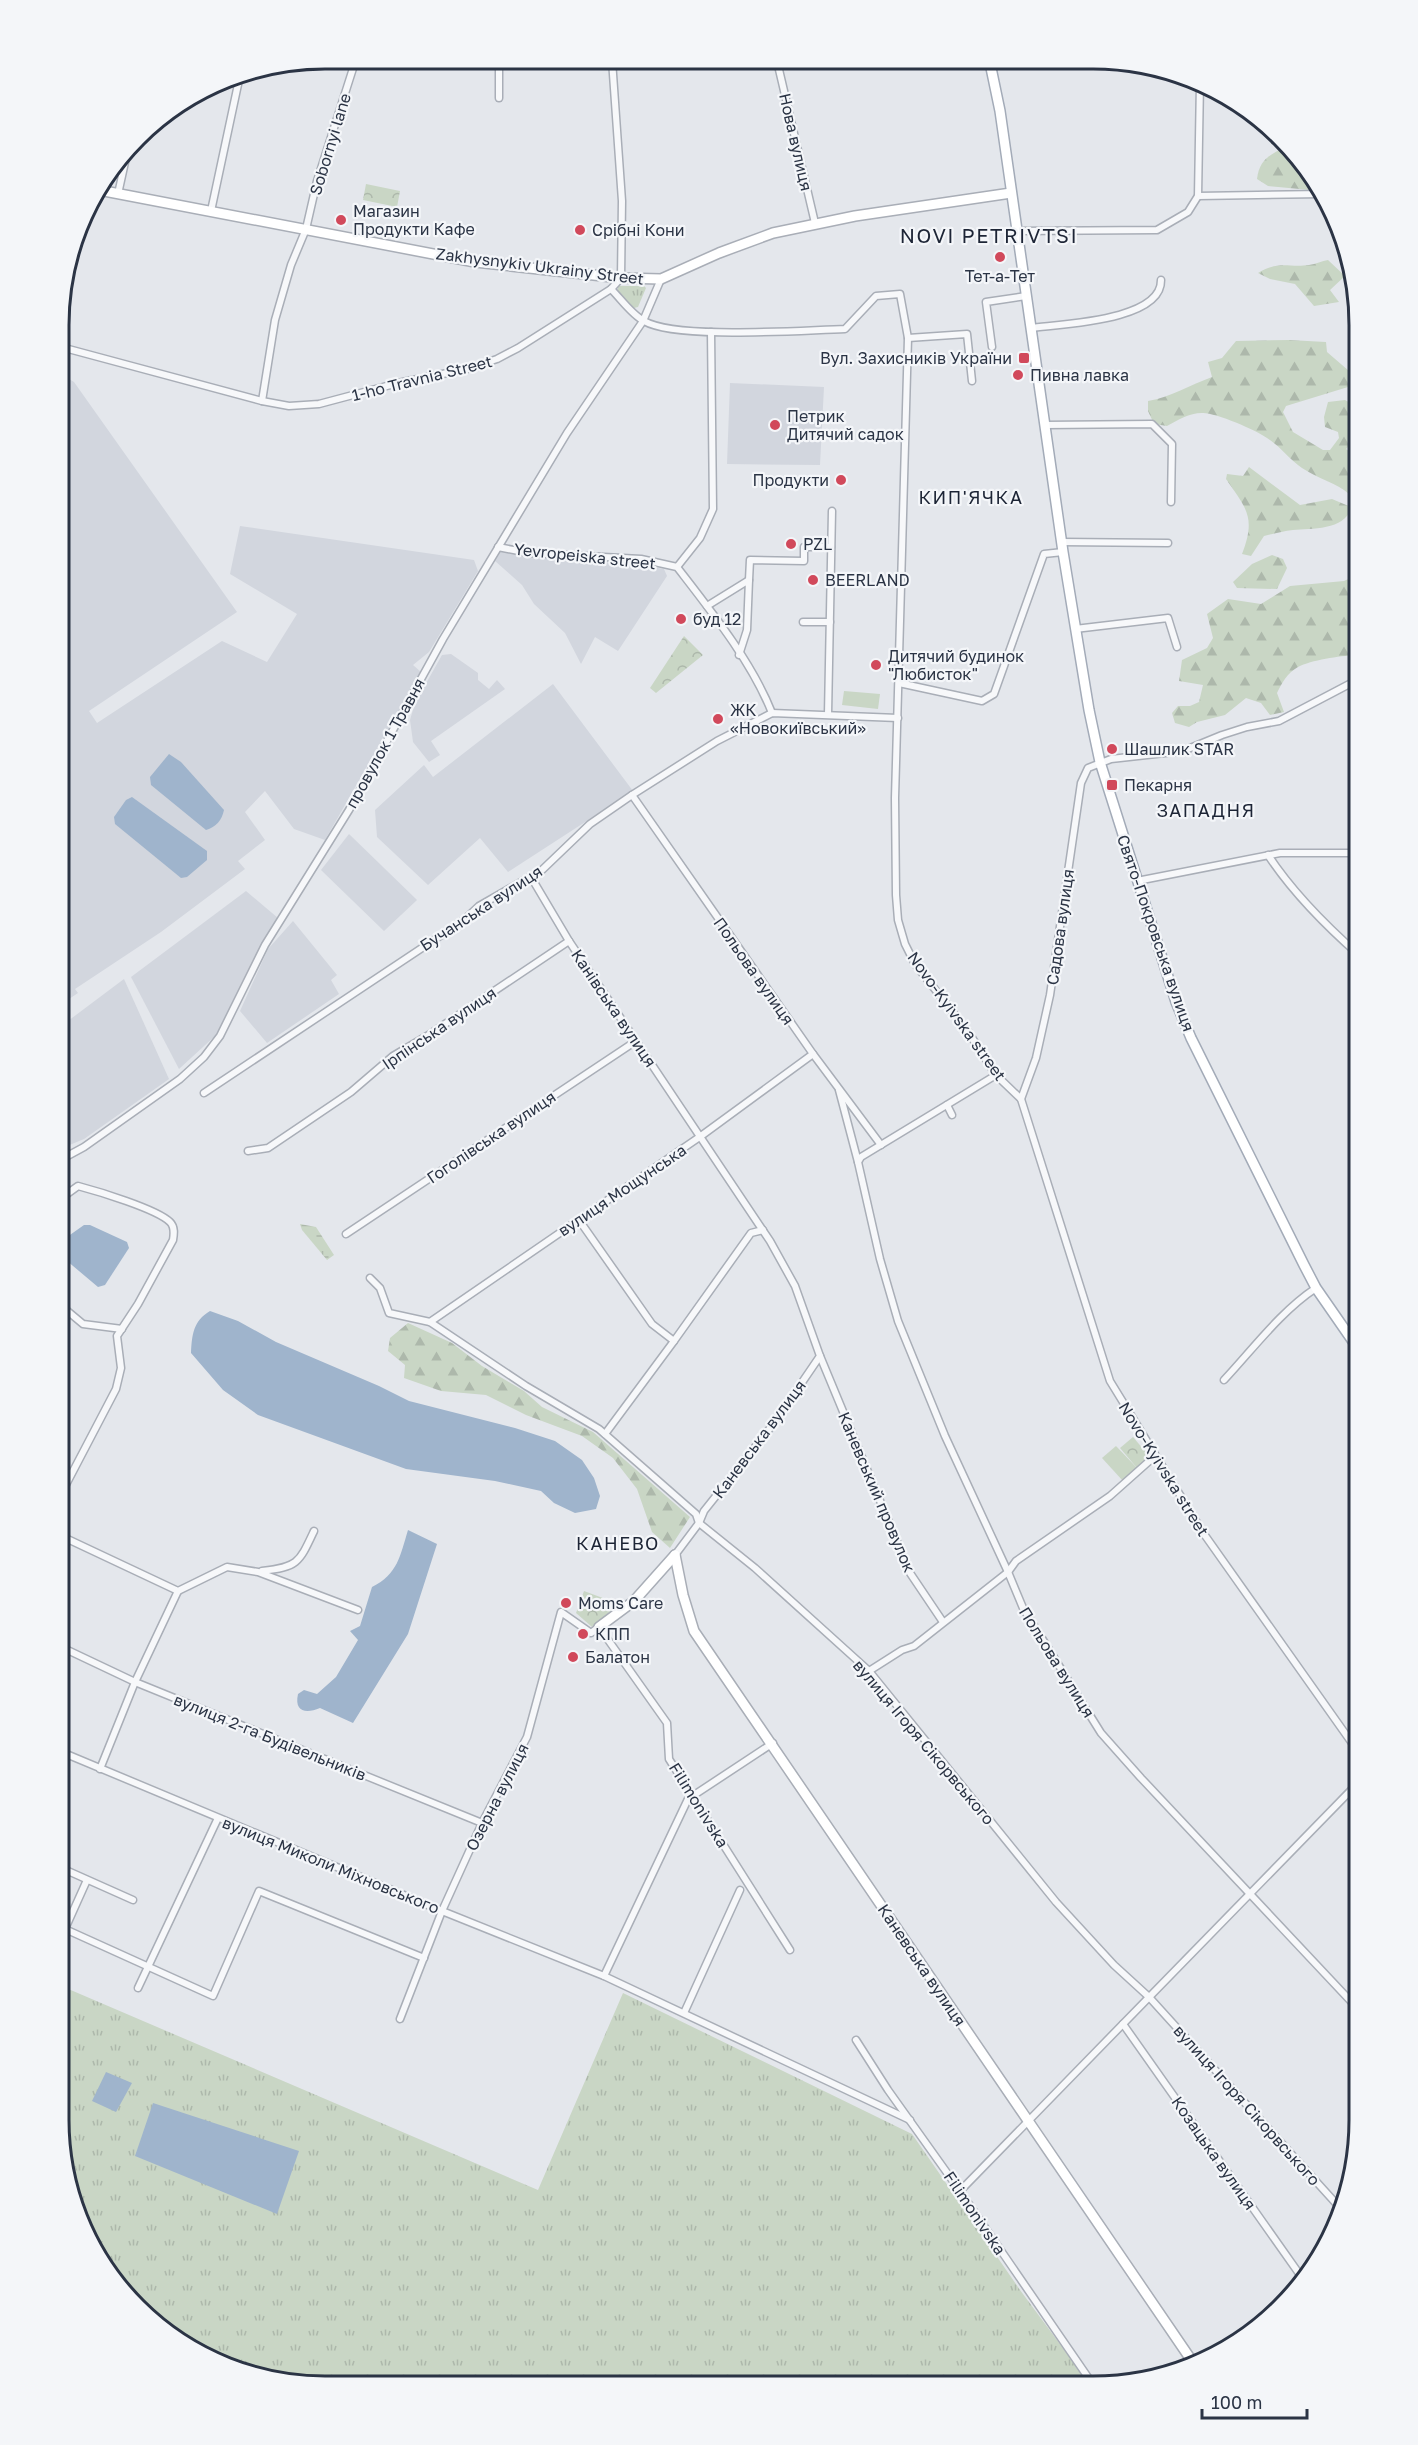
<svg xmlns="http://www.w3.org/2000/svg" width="1418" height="2445" viewBox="0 0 1418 2445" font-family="'Golos Text',sans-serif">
	<defs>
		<pattern id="grass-tufts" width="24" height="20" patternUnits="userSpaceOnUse" patternTransform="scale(1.5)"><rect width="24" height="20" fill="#c9d6c5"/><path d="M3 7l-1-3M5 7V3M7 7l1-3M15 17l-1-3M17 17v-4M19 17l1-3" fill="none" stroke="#adb8ab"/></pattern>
		<pattern id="forest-firs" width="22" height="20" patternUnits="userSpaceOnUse" patternTransform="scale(1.5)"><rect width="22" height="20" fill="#c9d6c5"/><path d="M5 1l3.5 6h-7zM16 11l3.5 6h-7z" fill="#adb8ab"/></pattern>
		<pattern id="wetland-marsh" width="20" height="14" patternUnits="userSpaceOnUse" patternTransform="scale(1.5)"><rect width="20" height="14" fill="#c9d6c5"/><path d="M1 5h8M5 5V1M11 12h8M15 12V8" fill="none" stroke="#adb8ab"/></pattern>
		<pattern id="park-crowns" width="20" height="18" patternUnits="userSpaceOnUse" patternTransform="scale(1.5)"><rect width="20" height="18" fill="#c9d6c5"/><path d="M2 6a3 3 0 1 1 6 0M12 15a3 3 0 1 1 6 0" fill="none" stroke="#adb8ab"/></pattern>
	</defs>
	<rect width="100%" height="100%" fill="#e4e7ec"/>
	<g fill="#d2d6de">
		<polygon points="61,374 74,382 237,612 89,711 97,723 222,641 267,662 297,614 230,574 240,526 474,560 478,571 429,652 413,665 421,672 325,840 294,829 265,791 245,812 265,840 238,861 245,869 161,932 75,989 78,993 60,1005"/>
		<polygon points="730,383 824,387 820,465 727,464"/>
		<polygon points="501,551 528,557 630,564 664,569 667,576 618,651 595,637 581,664 565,633 534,604 522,585 495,561"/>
		<polygon points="451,654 478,673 478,680 489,689 497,680 505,689 431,741 440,755 429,762 413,742 410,720 415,703 442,655"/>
		<polygon points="553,684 633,791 508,872 480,838 428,885 377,837 375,810 424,765 433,777"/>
		<polygon points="349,834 417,900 384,931 321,870"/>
		<polygon points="246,891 278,918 215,1036 179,1069 131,977"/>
		<polygon points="293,921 337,975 331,980 339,994 267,1043 240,1011 268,949"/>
		<polygon points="124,979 169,1079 84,1139 60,1149 60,1027"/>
	</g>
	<g fill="url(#grass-tufts)">
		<polygon points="618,286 644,286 646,288 638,307 634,308 618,291"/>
		<polygon points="59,1985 538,2190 623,1993 912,2134 1020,2290 1091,2386 290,2384 223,2366 162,2331 113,2282 73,2206 59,2120"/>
	</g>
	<g fill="url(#forest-firs)">
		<path d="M1283 148C1300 151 1314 176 1321 191L1268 186 1257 179C1259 161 1268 156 1283 148Z"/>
		<path d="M1328 260 1345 276 1330 290 1339 302 1314 306 1295 284 1270 279 1258 273C1280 260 1288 268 1309 265 1316 264 1322 261 1328 260Z"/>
		<path d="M1289 340 1326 342 1327 352 1356 377 1348 387 1286 406 1283 412 1293 432 1323 450H1330L1339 438 1338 432 1325 427 1324 417 1328 402 1345 400 1359 408V441H1354L1346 449 1359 458V491L1350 495C1336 482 1320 480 1302 468 1289 459 1280 446 1267 438 1256 430 1214 412 1202 413 1189 413 1178 420 1167 426L1154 424 1148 411V401C1171 397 1190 385 1212 377L1208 362 1222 358 1236 341Z"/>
		<path d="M1249 467 1300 505 1332 499 1351 507C1346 531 1311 528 1293 530 1283 531 1273 534 1264 536L1251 556 1242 554C1256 518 1247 509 1226 479L1227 474 1243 476Z"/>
		<polygon points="1272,555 1283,559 1287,568 1277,589 1237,588 1233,582 1252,564"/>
		<path d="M1359 574V659L1355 655C1340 656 1311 660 1298 667 1287 673 1282 683 1277 693L1284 712 1270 715 1261 703 1246 698 1225 715 1197 722 1189 727 1175 723 1172 713 1178 706H1190L1199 702 1203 685 1179 681 1182 660 1207 648 1213 638 1207 614 1228 599 1261 604 1290 586 1344 581Z"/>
		<polygon points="408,1323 452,1343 482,1366 524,1391 542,1407 593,1432 690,1517 670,1548 652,1532 637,1489 613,1458 582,1436 526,1415 486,1395 441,1391 404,1378 405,1365 388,1351 390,1338"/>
	</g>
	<polygon fill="url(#wetland-marsh)" points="300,1224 316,1227 334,1255 327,1260 302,1230"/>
	<g fill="url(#park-crowns)">
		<polygon points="366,184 400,191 397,207 363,200"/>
		<polygon points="684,636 703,655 656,693 650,688"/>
		<polygon points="1133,1437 1150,1457 1137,1468 1120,1448"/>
		<polygon points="584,1591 619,1604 592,1627 576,1613"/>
	</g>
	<g fill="#c9d6c5">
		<polygon points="844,691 880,694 878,709 842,705"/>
		<polygon points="1116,1446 1137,1468 1123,1481 1102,1458"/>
	</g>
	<g fill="#9fb4cc">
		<path d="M169 754 181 762 224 810C222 820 216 827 206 830L151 785 150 777Z"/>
		<polygon points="132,797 207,851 207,860 187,877 181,878 115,824 114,817 126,800"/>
		<polygon points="84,1225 90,1225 127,1242 129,1248 105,1285 98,1287 60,1255 60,1242"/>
		<path d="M210 1311 238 1321 276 1342 379 1386 409 1401 515 1428 555 1441 582 1460 594 1478 600 1496 596 1509 575 1513 554 1503 541 1491 495 1481 406 1469 258 1415 223 1390 191 1353C192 1335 193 1321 210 1311Z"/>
		<path d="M408 1530 437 1544 408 1634 353 1723 320 1708C306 1714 294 1712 298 1694L304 1690 317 1694 336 1677 358 1640 350 1631 360 1626 372 1587C398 1574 400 1556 408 1530Z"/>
		<polygon points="106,2072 132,2083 116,2112 92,2101"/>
		<polygon points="153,2103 299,2151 277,2214 135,2156"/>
	</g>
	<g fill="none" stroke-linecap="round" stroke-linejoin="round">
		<defs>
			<g id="street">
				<polyline points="499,60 499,98"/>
				<polyline points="777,61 815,223"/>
				<polyline points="118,194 127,153"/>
				<polyline points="1198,196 1323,194"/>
				<polyline points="211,211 240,75"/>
				<polyline points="1017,231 1157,230 1188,212 1198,196 1200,82"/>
				<path d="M611 289C621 299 632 315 644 321 677 340 802 330 845 329L876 296 900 294 908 338 895 798 896 895 898 920 905 944 915 964 967 1030 996 1075 1021 1099 1110 1381 1204 1534 1359 1753"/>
				<path d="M1031 328C1060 324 1162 321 1161 280"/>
				<polyline points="908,338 967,334 972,381"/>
				<polyline points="61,347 262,401 289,406 319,404 398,383 467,369 497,359 518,348 611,289 621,278 622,201 612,60"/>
				<polyline points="992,347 986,302 1026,296"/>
				<polyline points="262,401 275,320 291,265 306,229 317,181 356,59"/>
				<polyline points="1045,425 1152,424 1172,444 1171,502"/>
				<polyline points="1061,542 1168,543"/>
				<path d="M498 547 529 553 641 559 677 567C711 611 752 662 772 713"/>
				<polyline points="677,567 700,538 713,509 711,332"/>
				<polyline points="749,580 750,560 804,561 804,547 831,547"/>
				<polyline points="707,606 749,580 747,630 739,655"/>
				<polyline points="803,622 830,622"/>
				<polyline points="1075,629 1168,618 1177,647"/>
				<polyline points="899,683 982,701 994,694 1044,554 1063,552"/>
				<polyline points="828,714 832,511"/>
				<polyline points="632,795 813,1054 881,1145"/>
				<path d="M1268 855C1293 893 1325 925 1359 955"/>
				<polyline points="531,877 569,941 770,1241 795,1286 820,1356 775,1422 704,1511 699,1523 675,1555"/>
				<polyline points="1137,881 1280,853 1359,853"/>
				<polyline points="996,1075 861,1157 858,1162 880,1259 898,1321 945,1436 1008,1572 1023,1608 1101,1733 1141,1778 1359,2010"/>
				<polyline points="839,1090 858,1162"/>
				<polyline points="204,1093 464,920 479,906 542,870 590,824 632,795 717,741 772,713 898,718"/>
				<polyline points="1021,1099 1036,1058 1050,995 1081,783 1088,768 1111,759 1183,751 1222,735 1247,727 1279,721 1359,679"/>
				<polyline points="947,1105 952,1115"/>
				<polyline points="248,1151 268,1148 351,1092 393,1056 427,1036 569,941"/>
				<polyline points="60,1160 84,1147 180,1079 204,1057 220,1036 265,945 349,810 443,639 567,433 643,321 661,279"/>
				<polyline points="579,1220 652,1324 674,1341 751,1233 763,1230"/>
				<polyline points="346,1234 636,1041"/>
				<polyline points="370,1278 380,1288 389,1313 430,1322 526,1386 599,1429 696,1514 699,1523 755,1568 869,1671 1056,1902 1114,1965 1149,1997 1342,2210"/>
				<polyline points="59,1304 83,1324 122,1329"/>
				<polyline points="430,1322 701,1136 813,1054"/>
				<polyline points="820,1356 910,1573 943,1622"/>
				<path d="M1224 1380C1253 1349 1281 1311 1316 1288"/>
				<polyline points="605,1434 674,1341"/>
				<path d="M59 1498 116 1389 121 1368 117 1336 138 1304 173 1240C174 1234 175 1227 170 1222 157 1209 97 1191 78 1186L60 1199"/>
				<polyline points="59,1535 178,1591 227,1567 258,1572 358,1610"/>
				<path d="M262 1571C298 1567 299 1563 314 1531"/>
				<polyline points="59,1646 135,1682 482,1823"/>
				<polyline points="869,1671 902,1650 914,1646 1008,1572 1016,1561 1110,1496 1155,1456"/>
				<polyline points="59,1751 442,1911 604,1976 910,2120"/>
				<polyline points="100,1769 135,1682 178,1591"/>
				<polyline points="59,1867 133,1900"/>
				<polyline points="87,1880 65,1929 213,1996 259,1891 424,1958"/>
				<polyline points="604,1976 688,1799 773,1743"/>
				<polyline points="138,1988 218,1818"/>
				<polyline points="684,2013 740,1890"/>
				<polyline points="400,2019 442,1911 482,1823 527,1737 561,1612 591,1633 599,1627 667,1723 669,1759 790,1950"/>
				<polyline points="1123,2024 1305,2282"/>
				<polyline points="856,2040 888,2090 960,2191 1094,2386"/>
				<polyline points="960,2191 1359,1782"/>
			</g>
			<g id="secondary">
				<polyline points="99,190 475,262 621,278 661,279 719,253 773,233 855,216 1011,193"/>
				<polyline points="675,1555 683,1595 694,1631 1194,2364"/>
				<polyline points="599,1627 634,1601 675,1555"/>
			</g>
			<polyline id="primary" points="990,63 1000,111 1063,552 1089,710 1100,762 1176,1002 1191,1038 1304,1265 1316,1288 1359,1350"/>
		</defs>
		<use href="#street" stroke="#a9aeb7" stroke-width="9"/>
		<use href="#secondary" stroke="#a9aeb7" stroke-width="12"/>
		<use href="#primary" stroke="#a3abb8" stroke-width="12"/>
		<use href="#street" stroke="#f7f8fa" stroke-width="6"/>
		<use href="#secondary" stroke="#fff" stroke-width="9"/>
		<use href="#primary" stroke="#fff" stroke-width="9"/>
	</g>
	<g fill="#d1495b" stroke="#f4f6f9" stroke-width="2">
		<circle cx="341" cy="220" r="6"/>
		<circle cx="580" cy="230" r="6"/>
		<circle cx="1000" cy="257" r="6"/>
		<rect x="1018" y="352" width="12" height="12" rx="3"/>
		<circle cx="1018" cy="375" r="6"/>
		<circle cx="775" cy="425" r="6"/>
		<circle cx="841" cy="480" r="6"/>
		<circle cx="791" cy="544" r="6"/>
		<circle cx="813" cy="580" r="6"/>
		<circle cx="681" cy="619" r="6"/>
		<circle cx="876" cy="665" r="6"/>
		<circle cx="718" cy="719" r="6"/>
		<circle cx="1112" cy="749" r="6"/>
		<rect x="1106" y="779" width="12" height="12" rx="3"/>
		<circle cx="566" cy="1603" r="6"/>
		<circle cx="583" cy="1634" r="6"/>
		<circle cx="573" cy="1657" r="6"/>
	</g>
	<g text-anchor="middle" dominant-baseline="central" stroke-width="4.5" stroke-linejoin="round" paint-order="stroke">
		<g font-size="16" fill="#2b3445" stroke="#f4f6f9">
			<text transform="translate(796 142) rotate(77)">Нова вулиця</text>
			<text transform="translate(330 144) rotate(-73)">Sobornyi lane</text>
			<text transform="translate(540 266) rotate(7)">Zakhysnykiv Ukrainy Street</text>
			<text transform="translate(422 378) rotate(-14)">1-ho Travnia Street</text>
			<text transform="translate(585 556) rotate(6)">Yevropeiska street</text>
			<text transform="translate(385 743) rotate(-61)">провулок 1 Травня</text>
			<text transform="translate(481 908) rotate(-33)">Бучанська вулиця</text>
			<text transform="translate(1060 927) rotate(-82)">Садова вулиця</text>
			<text transform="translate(1156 933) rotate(71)">Свято-Покровська вулиця</text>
			<text transform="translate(754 971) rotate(55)">Польова вулиця</text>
			<text transform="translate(614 1008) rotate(56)">Канівська вулиця</text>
			<text transform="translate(957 1016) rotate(54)">Novo-Kyivska street</text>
			<text transform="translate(439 1028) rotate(-34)">Ірпінська вулиця</text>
			<text transform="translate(491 1137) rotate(-34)">Гоголівська вулиця</text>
			<text transform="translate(622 1190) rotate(-34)">вулиця Мощунська</text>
			<text transform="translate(759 1439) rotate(-53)">Каневська вулиця</text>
			<text transform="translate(1164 1469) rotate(58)">Novo-Kyivska street</text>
			<text transform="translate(877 1492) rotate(67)">Каневський провулок</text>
			<text transform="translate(1057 1662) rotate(58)">Польова вулиця</text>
			<text transform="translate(270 1737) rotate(22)">вулиця 2-га Будівельників</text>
			<text transform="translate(924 1742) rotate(50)">вулиця Ігоря Сікорвського</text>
			<text transform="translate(497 1797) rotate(-63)">Озерна вулиця</text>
			<text transform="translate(699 1805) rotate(58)">Filimonivska</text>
			<text transform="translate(331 1865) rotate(22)">вулиця Миколи Міхновського</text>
			<text transform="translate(922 1965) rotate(56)">Каневська вулиця</text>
			<text transform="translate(1247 2105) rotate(48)">вулиця Ігоря Сікорвського</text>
			<text transform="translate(1214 2153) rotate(55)">Козацька вулиця</text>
			<text transform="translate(975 2213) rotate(56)">Filimonivska</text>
		</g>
		<g font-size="16" fill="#2b3445" stroke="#f4f6f9" text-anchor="start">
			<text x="353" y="211">Магазин<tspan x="353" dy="18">Продукти Кафе</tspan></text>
			<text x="592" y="230">Срібні Кони</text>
			<text x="1000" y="276" text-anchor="middle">Тет-а-Тет</text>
			<text x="1012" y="358" text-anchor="end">Вул. Захисників України</text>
			<text x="1030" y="375">Пивна лавка</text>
			<text x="787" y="416">Петрик<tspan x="787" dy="18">Дитячий садок</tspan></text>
			<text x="829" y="480" text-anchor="end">Продукти</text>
			<text x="803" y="544">PZL</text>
			<text x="825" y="580">BEERLAND</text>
			<text x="693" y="619">буд 12</text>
			<text x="888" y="656">Дитячий будинок<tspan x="888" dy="18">"Любисток"</tspan></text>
			<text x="730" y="710">ЖК<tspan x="730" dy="18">«Новокиївський»</tspan></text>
			<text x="1124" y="749">Шашлик STAR</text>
			<text x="1124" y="785">Пекарня</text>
			<text x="578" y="1603">Moms Care</text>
			<text x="595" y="1634">КПП</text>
			<text x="585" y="1657">Балатон</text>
		</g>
		<g font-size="18" letter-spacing="1.5" fill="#1d2536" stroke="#f4f6f9">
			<text x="971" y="497">КИП'ЯЧКА</text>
			<text x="1206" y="810">ЗАПАДНЯ</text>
			<text x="618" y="1543">КАНЕВО</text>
		</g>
		<g font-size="20" letter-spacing="1.5" fill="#1d2536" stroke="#f4f6f9">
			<text x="989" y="235">NOVI PETRIVTSI</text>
		</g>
	</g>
	<path d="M0 0H1418V2445H0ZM325 69H1093A256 256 0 0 1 1349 325V2120A256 256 0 0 1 1093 2376H325A256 256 0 0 1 69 2120V325A256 256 0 0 1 325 69Z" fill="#f4f6f9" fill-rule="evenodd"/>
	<path fill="none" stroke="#2b3445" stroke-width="3" d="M325 69H1093A256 256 0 0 1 1349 325V2120A256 256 0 0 1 1093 2376H325A256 256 0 0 1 69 2120V325A256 256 0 0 1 325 69Z"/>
	<path d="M1202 2409v9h105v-9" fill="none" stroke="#2b3445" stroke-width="3"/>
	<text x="1211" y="2409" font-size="18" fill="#2b3445" stroke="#f4f6f9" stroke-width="4.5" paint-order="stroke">100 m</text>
</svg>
